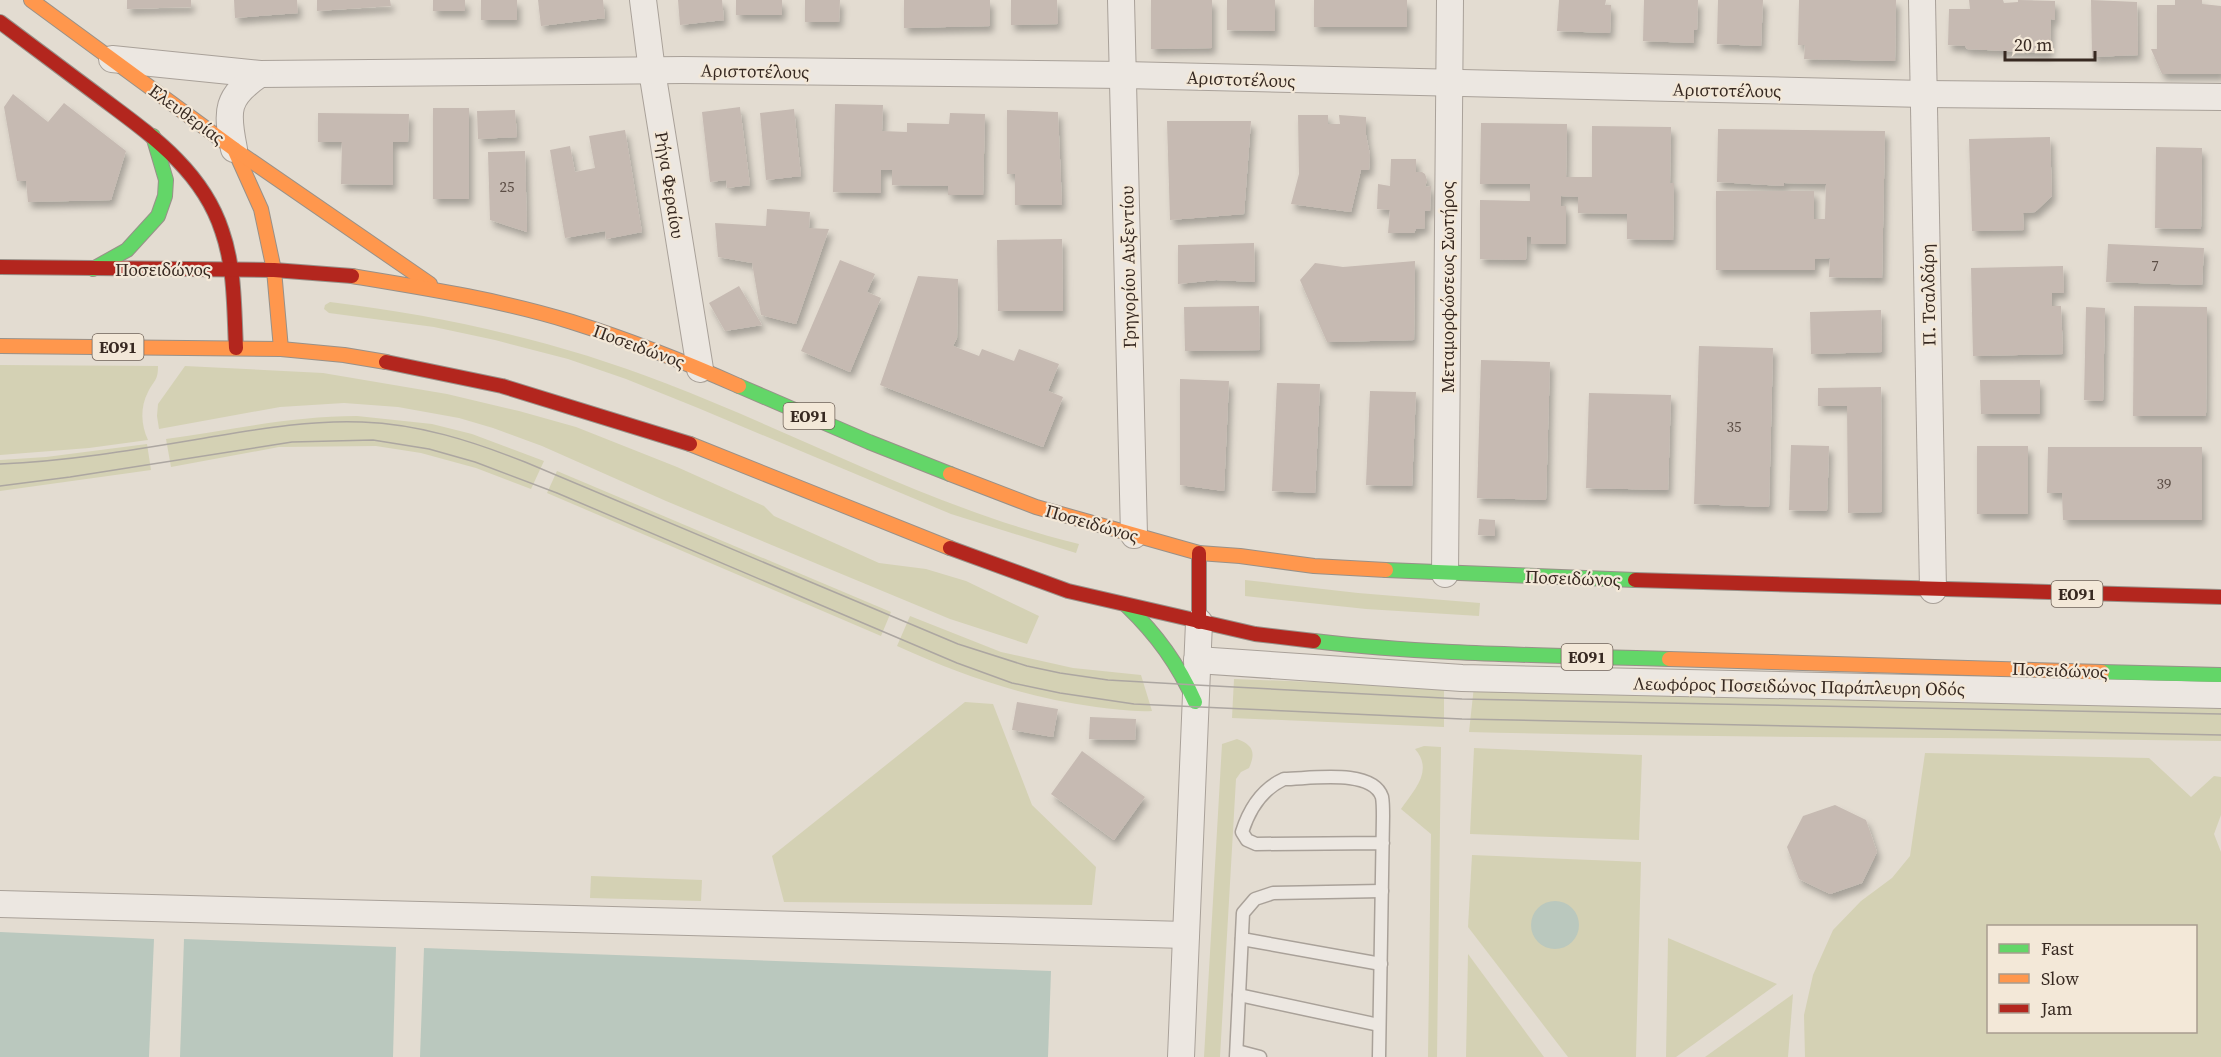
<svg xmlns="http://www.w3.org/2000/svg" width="2221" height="1057" viewBox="0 0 2221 1057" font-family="'Source Serif 4',serif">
	<defs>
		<filter id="shadow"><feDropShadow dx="3.5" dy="6" stdDeviation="3" flood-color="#0004"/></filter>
	</defs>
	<rect width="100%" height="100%" fill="#e3dcd1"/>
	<g fill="#d4d1b4" fill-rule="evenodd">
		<path d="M330 302C444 316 557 341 665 383 803 436 935 509 1079 544L1076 553 951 514 698 408 626 379 568 359 495 340 434 327 329 313 324 309 325 305Z"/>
		<path d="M0 365 158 366C158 381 154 380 148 392 140 407 141 425 148 440L89 448 0 455Z"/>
		<polygon points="185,366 323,373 447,394 519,411 576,427 677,467 764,506 774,516 879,563 926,569 966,581 1039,616 1027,644 950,619 666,501 542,446 493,428 459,418 398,407 344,403 280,407 159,429 157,416 158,404"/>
		<path d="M357 416 432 424 472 434 544 461 531 489 476 468 421 453 376 446 279 447 171 467 166 439C230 430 292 416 357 416Z"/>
		<polygon points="147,444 151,470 0,491 0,460 46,457"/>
		<polygon points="557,471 891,612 881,636 547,493"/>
		<polygon points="1245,580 1358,593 1480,603 1479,616 1366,609 1245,596"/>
		<path d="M910 616 1001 652 1073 668 1141 675 1152 711C1133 712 1115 709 1096 707 1024 697 963 676 897 646Z"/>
		<polygon points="1234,679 1444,687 1444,727 1232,718"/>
		<path d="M1474 686 2221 707V741C1970 737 1720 738 1469 732Z"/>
		<polygon points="965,702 993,704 1032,805 1096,867 1092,905 784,902 772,856"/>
		<path d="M1237 739C1253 745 1256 752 1249 768L1241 772 1236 779 1220 1057H1204L1222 744Z"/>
		<path d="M1424 746 1441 747 1437 1057H1428L1431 834 1401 809C1414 790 1434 771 1415 749Z"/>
		<polygon points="1474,748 1642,755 1639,840 1470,834"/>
		<path d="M1925 753 2149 758 2191 797 2214 776 2221 777V815L2214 834 2221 852V1057H1805L1804 1015 1813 975 1833 930 1861 901 1892 878 1910 856ZM2196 926V1032H1988V926Z"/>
		<polygon points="1472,855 1641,862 1636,1057 1568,1057 1468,927"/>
		<polygon points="591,876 702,880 701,901 590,898"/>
		<polygon points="1668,938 1777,984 1676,1057 1666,1057"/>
		<polygon points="1468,954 1544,1057 1466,1057"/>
		<polygon points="1793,994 1788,1057 1705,1057"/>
	</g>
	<g fill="#bac8be">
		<circle cx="1555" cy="925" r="24"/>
		<polygon points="0,932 154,939 149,1057 0,1057"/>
		<polygon points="184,939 396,947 393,1057 180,1057"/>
		<polygon points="424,948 1051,971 1048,1057 420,1057"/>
	</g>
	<g fill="#c6bab2" filter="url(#shadow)">
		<polygon points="127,0 191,0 191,7 127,9"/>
		<polygon points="234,0 297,0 298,13 235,18"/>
		<polygon points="317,0 390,0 391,6 317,11"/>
		<rect x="433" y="0" width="32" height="11"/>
		<rect x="481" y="0" width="36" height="20"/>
		<polygon points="538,0 603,0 605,18 541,26"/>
		<polygon points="678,0 722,0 724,20 680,25"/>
		<rect x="736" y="0" width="46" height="15"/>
		<polygon points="805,0 840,0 839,22 805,22"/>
		<polygon points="904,0 990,0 990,26 904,28"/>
		<polygon points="1011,0 1057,0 1058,24 1011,25"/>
		<polygon points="1151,0 1212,0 1212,48 1151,49"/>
		<polygon points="1227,0 1275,0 1275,31 1227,30"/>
		<rect x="1314" y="0" width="93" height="27"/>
		<polygon points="1559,0 1606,0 1605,5 1611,5 1610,33 1557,31"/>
		<polygon points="1644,0 1698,0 1697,30 1694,30 1694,43 1643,41"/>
		<polygon points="1718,0 1763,0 1761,46 1717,44"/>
		<polygon points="1799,0 1896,0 1895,61 1804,59 1805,45 1798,45"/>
		<polygon points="1969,0 2003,0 2004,3 2018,2 2018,0 2055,1 2055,20 2051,19 2050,50 2047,53 1967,49 1965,46 1948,45 1949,9 1970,9"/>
		<polygon points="2091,0 2137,2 2138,55 2092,57"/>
		<polygon points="2175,0 2202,0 2202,4 2221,6 2221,74 2162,74 2151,49 2157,49 2157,5 2175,5"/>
		<polygon points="13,94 48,122 64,103 126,151 111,200 28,202 26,181 17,181 4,107"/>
		<polygon points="835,104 883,105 882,131 907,132 907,123 949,124 950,113 985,114 983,195 948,195 948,186 892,185 892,170 881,170 881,193 833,192"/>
		<polygon points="740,107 750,185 727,188 726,180 710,182 702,112"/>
		<rect x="433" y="108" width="36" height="91"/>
		<polygon points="794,109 801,176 766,180 760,113"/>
		<polygon points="515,110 517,137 478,139 477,111"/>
		<polygon points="1007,110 1058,112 1062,205 1015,205 1015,174 1007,174"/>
		<polygon points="318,113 409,114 408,142 393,142 393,185 341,184 342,142 318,142"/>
		<polygon points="1298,115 1328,115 1328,124 1340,124 1339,115 1366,117 1366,135 1370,155 1369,170 1361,170 1351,212 1291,204 1299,174"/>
		<polygon points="1167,121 1251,121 1244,214 1170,220"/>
		<polygon points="1481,123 1567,124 1566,177 1592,177 1592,126 1671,127 1670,183 1674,183 1673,240 1627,239 1627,214 1578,213 1578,197 1561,196 1561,206 1566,206 1566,244 1531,244 1531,237 1527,236 1526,260 1480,259 1480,200 1530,201 1530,184 1480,184"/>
		<polygon points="1718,129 1885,131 1882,278 1829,277 1830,258 1815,259 1815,270 1716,270 1716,191 1814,191 1814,219 1825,219 1826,184 1784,183 1784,186 1717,182"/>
		<polygon points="625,130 642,232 606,239 605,231 565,238 550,150 570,146 575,172 595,168 589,136"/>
		<polygon points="2050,137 2052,196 2035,212 2023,213 2024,230 1972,231 1969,139"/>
		<polygon points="2156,147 2202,148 2201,229 2155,228"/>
		<polygon points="525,151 527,232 490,220 488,152"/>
		<polygon points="1391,159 1416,159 1416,172 1422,172 1425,174 1427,180 1425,187 1431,186 1430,211 1425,211 1425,228 1416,229 1414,233 1388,233 1390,210 1377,209 1378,184 1390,186"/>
		<polygon points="767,209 810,212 809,228 829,229 796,324 761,315 752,263 718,257 715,223 766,226"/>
		<polygon points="1062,239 1063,311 998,311 997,240"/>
		<polygon points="1254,243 1255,282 1216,280 1178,284 1178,245"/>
		<polygon points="2108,244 2204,248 2202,285 2106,282"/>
		<polygon points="840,260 875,274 867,292 881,298 850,372 801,351"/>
		<polygon points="1415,261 1414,340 1327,342 1300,280 1315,263 1343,267"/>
		<polygon points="2063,266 2064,293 2052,293 2052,306 2061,306 2063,354 1973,356 1971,268"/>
		<polygon points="918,276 958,279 957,338 953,346 979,356 982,349 1014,361 1019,349 1059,364 1048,391 1063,397 1043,447 880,385"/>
		<polygon points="739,286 762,325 725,331 709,303"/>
		<polygon points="1259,306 1260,350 1185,351 1184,307"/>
		<polygon points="2134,306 2207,307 2206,416 2133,416"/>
		<polygon points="2086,307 2105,308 2103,401 2084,400"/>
		<polygon points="1881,310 1882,352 1811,354 1810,312"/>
		<polygon points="1699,346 1773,348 1769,507 1694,504"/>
		<polygon points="1481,360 1550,362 1546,500 1477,498"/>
		<polygon points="1180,379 1229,381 1224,491 1180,485"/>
		<polygon points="1980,380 2040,380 2040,414 1981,414"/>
		<polygon points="1277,383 1320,384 1315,493 1272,491"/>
		<polygon points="1881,387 1882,512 1848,513 1847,406 1818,406 1818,388"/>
		<polygon points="1370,391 1416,392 1412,486 1366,485"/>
		<polygon points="1589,393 1671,395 1668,490 1586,488"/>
		<polygon points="1791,445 1829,446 1827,511 1789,510"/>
		<rect x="1977" y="446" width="51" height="68"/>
		<polygon points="2048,447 2202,447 2202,520 2063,520 2062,493 2047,493"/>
		<polygon points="1479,519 1495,520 1495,536 1478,535"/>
		<polygon points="1017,702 1058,709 1053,737 1012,730"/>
		<polygon points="1090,717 1136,719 1135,740 1089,739"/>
		<polygon points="1082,751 1145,797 1114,840 1051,794"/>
		<polygon points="1835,805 1866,820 1877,852 1862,883 1830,894 1799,879 1787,847 1803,816"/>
	</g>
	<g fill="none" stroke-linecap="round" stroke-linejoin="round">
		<defs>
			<g id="lane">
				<polyline points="1242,939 1381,964"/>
				<polyline points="1239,995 1379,1025"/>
				<polyline points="1237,1051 1260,1057"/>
				<polyline points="1236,1057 1243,913 1255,899 1273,893 1382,891"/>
				<path d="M1379 1057 1383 816C1383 810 1383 802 1382 797 1372 768 1309 779 1284 779 1262 789 1249 810 1242 832L1247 840 1256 844 1383 843"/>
			</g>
			<g id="street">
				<polyline points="643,0 652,71 700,369"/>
				<polyline points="1121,0 1134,535"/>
				<polyline points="1922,0 1933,590"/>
				<polyline points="112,59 260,74 683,70 1124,75 1924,94 2221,97"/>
				<path d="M234 149C226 110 226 97 260 74"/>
				<polyline points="1445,574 1450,0"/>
				<polyline points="1197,660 1462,678 2221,695"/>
				<polyline points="0,904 1186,935"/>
				<polyline points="1181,1057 1199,622"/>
			</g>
			<g id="fast">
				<polyline points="93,269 127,250 158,216 165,196 166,180 153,136"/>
				<polyline points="739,386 869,442 950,474"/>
				<polyline points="1386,570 1635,580"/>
				<path d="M1127 606C1157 635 1178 664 1195 702"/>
				<path d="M1314 641C1432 655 1551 655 1669 659"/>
				<polyline points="2102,672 2221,675"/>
			</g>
			<g id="slow">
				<polyline points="31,0 234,149 261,209 274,270 281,349"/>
				<polyline points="234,149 430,284"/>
				<path d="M352 276C425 288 501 300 572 322 629 340 685 362 739 386"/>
				<polyline points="0,346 281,349 344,355 386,362"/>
				<polyline points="690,444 950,548"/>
				<polyline points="950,474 1036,507 1199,553 1240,556 1314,566 1386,570"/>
				<polyline points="1669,659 2102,672"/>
			</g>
			<g id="jam">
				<path d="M0 22C33 47 66 71 99 96 148 133 202 169 222 231 235 268 234 309 236 348"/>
				<polyline points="0,267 274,270 352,276"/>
				<polyline points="386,362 502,386 690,444"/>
				<polyline points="950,548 1068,591 1255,634 1314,641"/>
				<polyline points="1199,553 1199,622"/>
				<polyline points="1635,580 2221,597"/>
			</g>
		</defs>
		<use href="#lane" stroke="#a9a199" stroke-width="15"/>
		<use href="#street" stroke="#a9a199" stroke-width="28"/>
		<use href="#fast" stroke="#989189" stroke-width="16"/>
		<use href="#slow" stroke="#989189" stroke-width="16"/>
		<use href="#jam" stroke="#989189" stroke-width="16"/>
		<use href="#lane" stroke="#ece7e1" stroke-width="12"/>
		<use href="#street" stroke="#ece7e1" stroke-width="26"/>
		<use href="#fast" stroke="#63d668" stroke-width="14"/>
		<use href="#slow" stroke="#ff974d" stroke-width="14"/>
		<use href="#jam" stroke="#b3261e" stroke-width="14"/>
		<g stroke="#aca6a1" stroke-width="1.5">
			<path d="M0 464C73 461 145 448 217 436 265 428 313 420 362 422 419 424 472 441 525 462L958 644 1027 666 1060 673 1108 680 1196 685 1462 699 2221 714"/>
			<polyline points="0,486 70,477 292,442 373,440 429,449 475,462 557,493 957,663 1012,683 1060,693 1134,704 1462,719 2221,735"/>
		</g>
	</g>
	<g text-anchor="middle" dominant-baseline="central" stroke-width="4.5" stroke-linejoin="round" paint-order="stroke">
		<g font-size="15" fill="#5b4d45">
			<text x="507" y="186">25</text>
			<text x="2155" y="265">7</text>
			<text x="1734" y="426">35</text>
			<text x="2164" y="483">39</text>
		</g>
		<g fill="#f3e8d8" stroke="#6f6258" stroke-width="1.5">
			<rect x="92.5" y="334" width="51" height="26" rx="4.5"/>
			<rect x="783.5" y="403" width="51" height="26" rx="4.5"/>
			<rect x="2051.5" y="581" width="51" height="26" rx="4.5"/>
			<rect x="1561.5" y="644" width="51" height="26" rx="4.5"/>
		</g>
		<g font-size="16" font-weight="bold" fill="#372921">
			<text x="118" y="347">ΕΟ91</text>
			<text x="809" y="416">ΕΟ91</text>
			<text x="2077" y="594">ΕΟ91</text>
			<text x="1587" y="657">ΕΟ91</text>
		</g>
		<g font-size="18" fill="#372921" stroke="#f3e8d8">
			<text transform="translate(755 71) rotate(1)">Αριστοτέλους</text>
			<text transform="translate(1241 79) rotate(2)">Αριστοτέλους</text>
			<text transform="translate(1727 90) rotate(1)">Αριστοτέλους</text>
			<text transform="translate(187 114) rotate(36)">Ελευθερίας</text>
			<text transform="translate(670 185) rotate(81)">Ρήγα Φεραίου</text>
			<text transform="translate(1128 267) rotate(-91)">Γρηγορίου Αυξεντίου</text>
			<text x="163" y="269">Ποσειδώνος</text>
			<text transform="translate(1447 287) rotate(-90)">Μεταμορφώσεως Σωτήρος</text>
			<text transform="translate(1928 295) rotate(-91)">Π. Τσαλδάρη</text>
			<text transform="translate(639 346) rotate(20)">Ποσειδώνος</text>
			<text transform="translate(1092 523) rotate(16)">Ποσειδώνος</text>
			<text transform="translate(1573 578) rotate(2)">Ποσειδώνος</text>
			<text transform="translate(2060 670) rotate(2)">Ποσειδώνος</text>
			<text transform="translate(1799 686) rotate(1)">Λεωφόρος Ποσειδώνος Παράπλευρη Οδός</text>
		</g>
	</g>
	<rect x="1987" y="925" width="210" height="108" fill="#f3e8d8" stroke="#a89c8f" stroke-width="1.5"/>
	<rect x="1999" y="944" width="30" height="9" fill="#63d668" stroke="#a89c8f" stroke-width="1.5"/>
	<text x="2041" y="955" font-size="18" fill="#372921">Fast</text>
	<rect x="1999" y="974" width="30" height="9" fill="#ff974d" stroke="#a89c8f" stroke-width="1.5"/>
	<text x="2041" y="985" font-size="18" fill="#372921">Slow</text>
	<rect x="1999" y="1004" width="30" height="9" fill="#b3261e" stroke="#a89c8f" stroke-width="1.5"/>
	<text x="2041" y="1015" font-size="18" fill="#372921">Jam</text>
	<path d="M2005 51v9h90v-9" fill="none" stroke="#372921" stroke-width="3"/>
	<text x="2014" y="51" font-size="18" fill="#372921" stroke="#f3e8d8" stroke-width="4.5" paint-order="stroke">20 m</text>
</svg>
